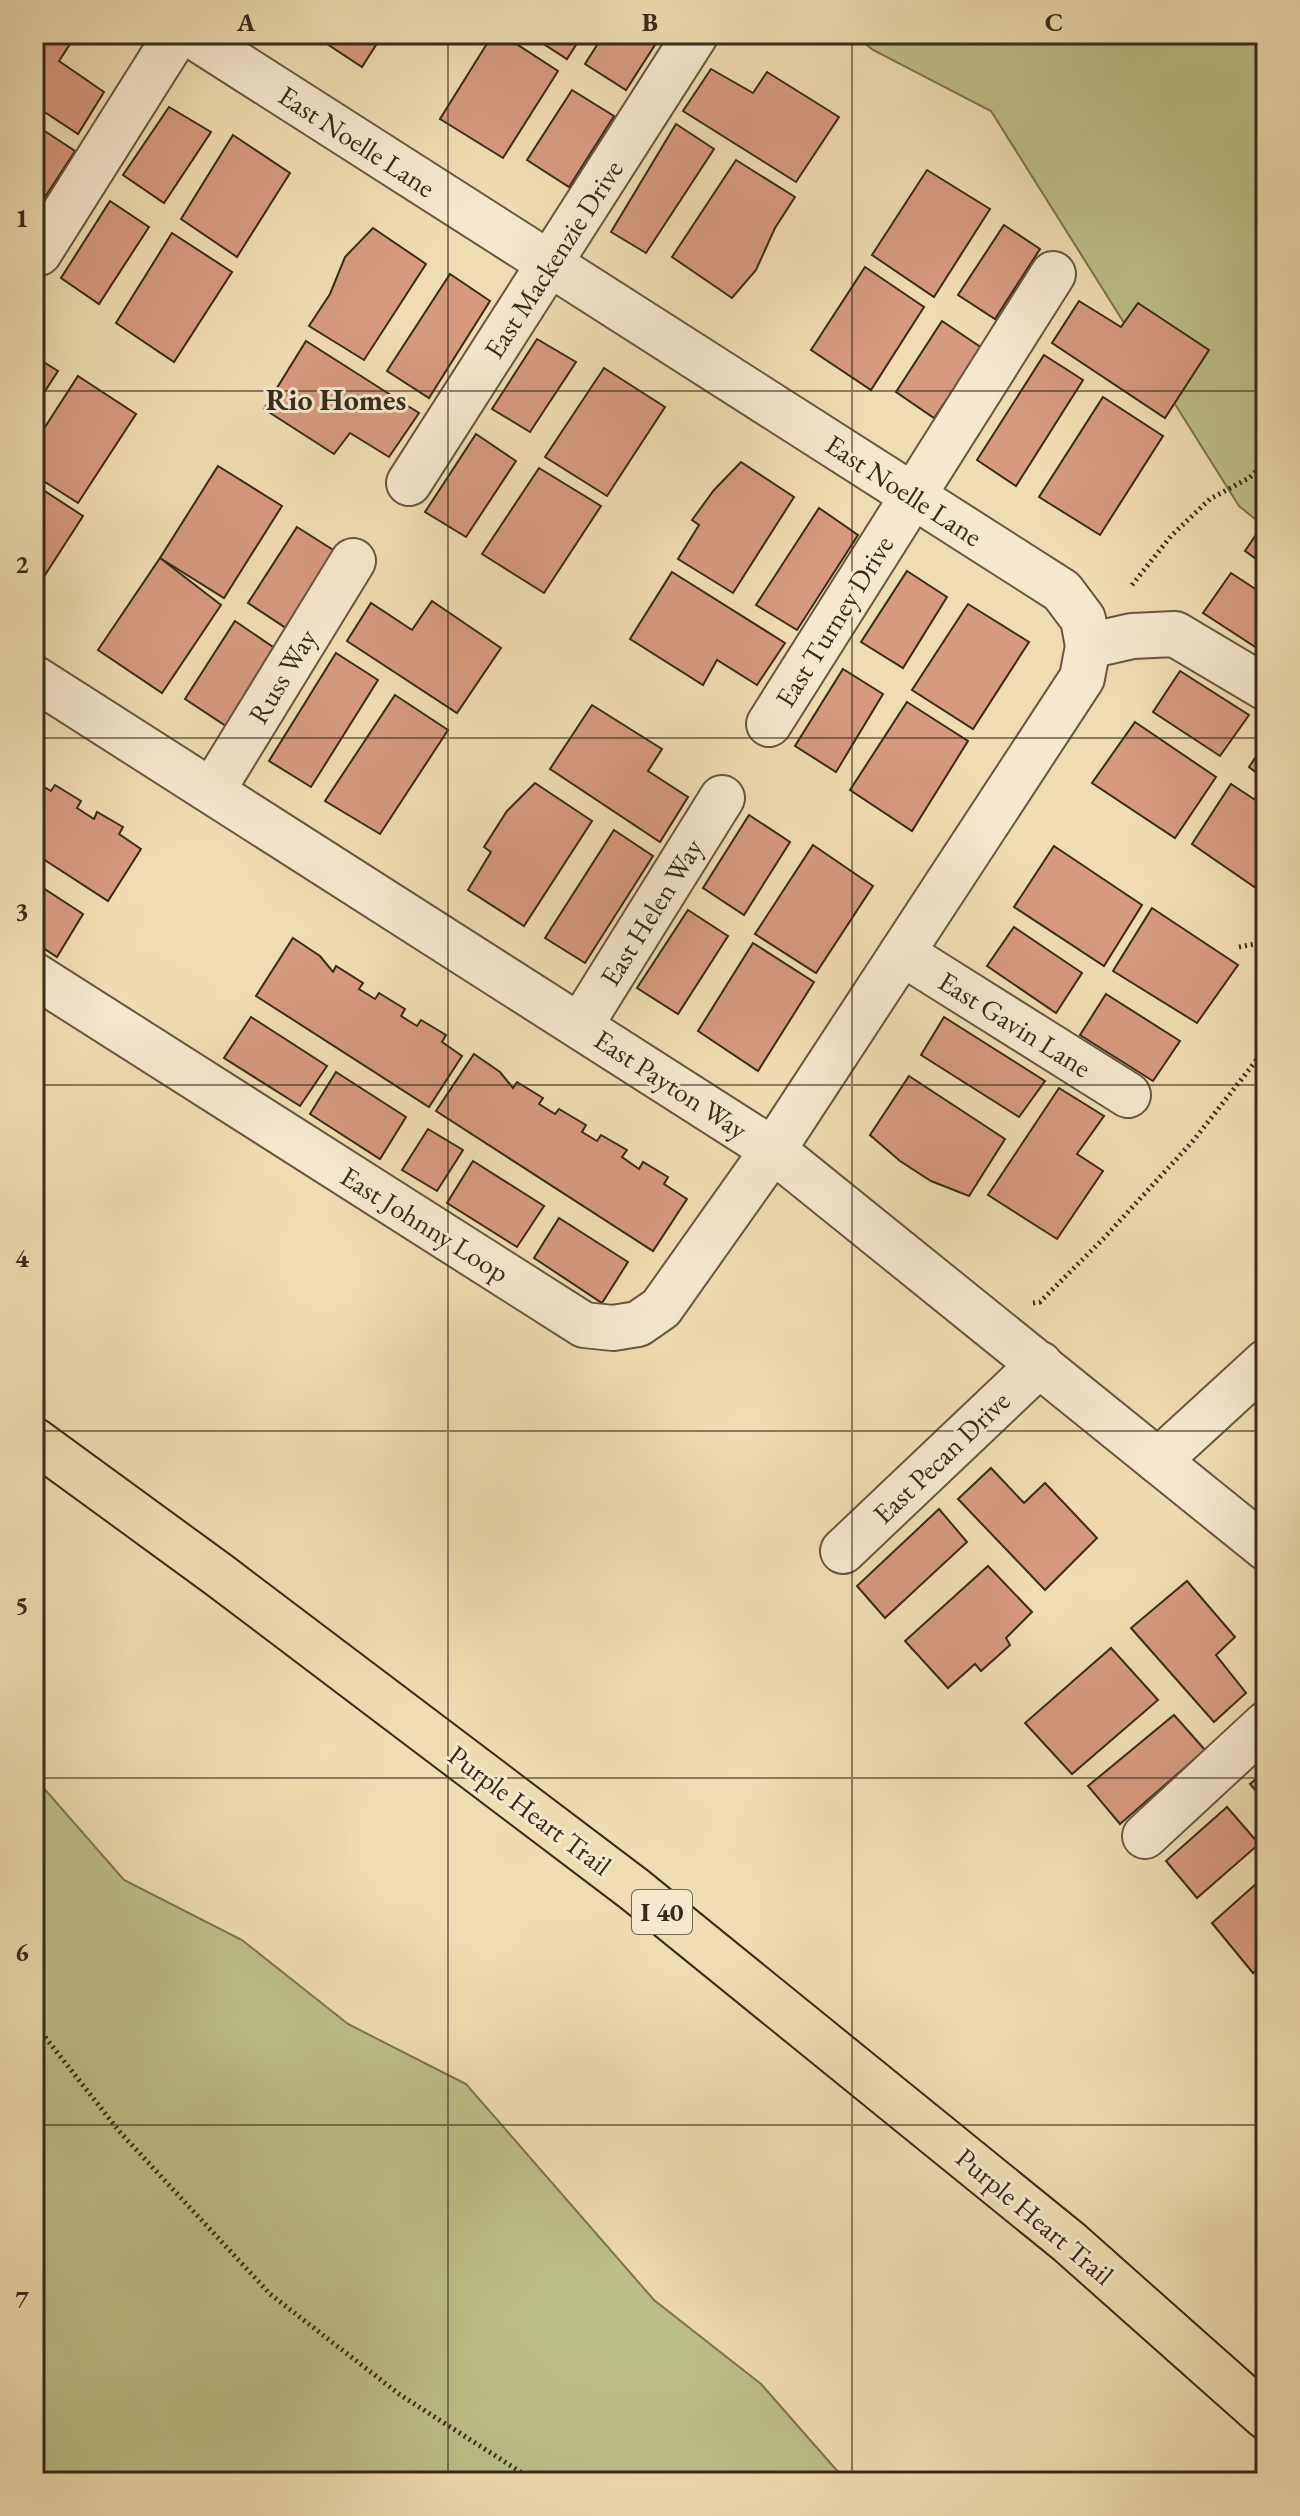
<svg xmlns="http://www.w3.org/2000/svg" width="1300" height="2516" viewBox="0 0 1300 2516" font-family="'EB Garamond',serif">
	<rect width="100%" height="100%" fill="#f0dcb2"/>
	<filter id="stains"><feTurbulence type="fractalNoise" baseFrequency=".0025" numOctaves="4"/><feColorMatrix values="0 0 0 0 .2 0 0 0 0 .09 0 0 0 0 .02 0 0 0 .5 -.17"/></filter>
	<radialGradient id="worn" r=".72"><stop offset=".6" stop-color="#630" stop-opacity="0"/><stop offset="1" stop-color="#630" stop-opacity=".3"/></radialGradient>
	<g fill="#bdbf89" stroke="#7b7551" stroke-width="2">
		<polygon points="853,34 1266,34 1266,528 1239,506 991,111 873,50"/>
		<polygon points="34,1777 124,1880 242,1940 348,2024 466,2084 654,2300 761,2384 847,2482 34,2482"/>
	</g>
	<g fill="#d69a7f" stroke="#392b19" stroke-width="2">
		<polygon points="34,34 67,34 74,38 59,61 104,92 78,134 34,105"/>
		<polygon points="312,34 383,34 362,67"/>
		<polygon points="493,34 501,34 558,71 503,158 440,119"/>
		<polygon points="528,34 583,34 567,59"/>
		<polygon points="604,34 662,34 626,90 585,64"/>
		<polygon points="711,69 753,93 767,72 839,117 796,182 683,111"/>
		<polygon points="572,90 614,116 569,187 527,160"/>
		<polygon points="169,107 211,132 164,203 123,175"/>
		<polygon points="34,124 75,151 34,214"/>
		<polygon points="676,124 714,149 646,253 611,232"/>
		<polygon points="233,135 290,173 237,257 181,219"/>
		<polygon points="736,160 795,197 775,228 756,270 732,298 672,257"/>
		<polygon points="927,170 990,209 934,297 872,255"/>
		<polygon points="110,201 149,227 99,304 61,278"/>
		<polygon points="1004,225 1040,249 995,319 958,295"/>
		<polygon points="373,228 426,264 364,360 309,326 330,294 345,257"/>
		<polygon points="172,233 232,272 174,362 116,323"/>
		<polygon points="865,267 924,307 871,390 811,350"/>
		<polygon points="450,274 490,301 429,398 387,371"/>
		<polygon points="1079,301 1121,327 1138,303 1209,350 1165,418 1052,343"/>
		<polygon points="942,321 982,348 934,418 896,392"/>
		<polygon points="537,339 576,362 530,432 492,409"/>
		<polygon points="306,341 419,413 389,457 350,433 334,454 264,409"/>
		<polygon points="1044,355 1083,380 1016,486 977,460"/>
		<polygon points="34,356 58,371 34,408"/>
		<polygon points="604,368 665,407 607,496 545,457"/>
		<polygon points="78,376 136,414 78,503 34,475 34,444"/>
		<polygon points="1103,397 1163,436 1100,535 1039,497"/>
		<polygon points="476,434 516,461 466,537 425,512"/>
		<polygon points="741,462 794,497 733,593 678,559 699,525 692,520 714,490"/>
		<polygon points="218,466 282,506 224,598 160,558"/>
		<polygon points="539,468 601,506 544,593 482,554"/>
		<polygon points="34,484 83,516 34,592"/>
		<polygon points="819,508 858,535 797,630 756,605"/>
		<polygon points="1266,520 1266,566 1245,551"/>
		<polygon points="297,527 338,553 289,630 248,603"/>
		<polygon points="160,558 221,605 162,693 98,650"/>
		<polygon points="907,571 947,597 903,668 861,642"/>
		<polygon points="672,572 785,643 757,685 717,660 703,685 630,639"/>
		<polygon points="1231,573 1266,596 1266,654 1203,613"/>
		<polygon points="432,601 501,648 457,713 347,641 371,603 412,630"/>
		<polygon points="968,604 1029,642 973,729 912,690"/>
		<polygon points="235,621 276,649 226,726 185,699"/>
		<polygon points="336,653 378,680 311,787 269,761"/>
		<polygon points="843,669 883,694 836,772 795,746"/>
		<polygon points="1180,671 1249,715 1220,756 1153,712"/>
		<polygon points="395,695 448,730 380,834 325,801"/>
		<polygon points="907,702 968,741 912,831 850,790"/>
		<polygon points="592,705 662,749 648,771 688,797 660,842 550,769"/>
		<polygon points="1135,722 1216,777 1175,838 1092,783"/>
		<polygon points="1266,742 1266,780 1249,767"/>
		<polygon points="34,771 40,775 36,782 51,791 55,785 81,801 77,808 94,819 97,812 123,827 119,834 141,849 108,901 34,853"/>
		<polygon points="535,783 592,821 524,926 468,890 491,852 484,847 507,811"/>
		<polygon points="1231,784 1266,807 1266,895 1192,844"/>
		<polygon points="749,815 790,842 744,915 703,888"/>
		<polygon points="614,830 653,856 585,963 545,938"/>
		<polygon points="813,845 873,886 816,973 755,934"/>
		<polygon points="1054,846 1142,905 1104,966 1014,907"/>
		<polygon points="34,882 83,914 57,957 34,942"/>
		<polygon points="1152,908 1238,965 1197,1023 1113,971"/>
		<polygon points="688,910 728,936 678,1014 637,988"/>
		<polygon points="1014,927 1082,973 1056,1013 987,966"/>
		<polygon points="293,938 320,956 333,972 336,966 363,983 359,989 375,999 379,993 405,1009 401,1016 417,1026 421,1020 446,1035 442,1042 462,1056 429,1107 256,996"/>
		<polygon points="753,943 814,982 758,1071 698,1031"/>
		<polygon points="1106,994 1180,1041 1153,1081 1080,1035"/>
		<polygon points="251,1017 327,1066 300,1106 224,1058"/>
		<polygon points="944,1017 1045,1081 1019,1117 921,1055"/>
		<polygon points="474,1054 500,1072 513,1088 517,1082 543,1098 539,1104 555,1114 559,1109 586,1125 582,1132 597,1141 601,1135 627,1150 622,1157 639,1169 643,1162 668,1177 664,1184 687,1199 653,1251 436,1111"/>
		<polygon points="336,1072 406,1117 380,1159 310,1114"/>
		<polygon points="909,1076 1005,1139 969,1196 931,1181 900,1161 870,1135"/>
		<polygon points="1059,1088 1104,1116 1077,1154 1103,1171 1057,1239 988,1195"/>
		<polygon points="428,1129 463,1150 437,1191 402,1170"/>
		<polygon points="473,1161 544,1206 517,1247 447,1203"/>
		<polygon points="559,1218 628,1262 602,1303 534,1258"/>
		<polygon points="991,1468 1024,1503 1045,1483 1097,1538 1045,1590 958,1499"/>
		<polygon points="939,1509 967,1542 885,1618 857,1586"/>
		<polygon points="988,1566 1032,1612 1006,1638 1010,1645 981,1671 975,1664 948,1688 905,1641"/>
		<polygon points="1187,1581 1235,1637 1216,1655 1246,1693 1214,1722 1131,1628"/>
		<polygon points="1111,1648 1158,1700 1072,1774 1025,1723"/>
		<polygon points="1174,1715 1205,1750 1120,1824 1088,1786"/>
		<polygon points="1266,1771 1266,1803 1250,1784"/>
		<polygon points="1227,1807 1259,1844 1197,1898 1166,1861"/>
		<polygon points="1266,1875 1266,1963 1253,1973 1212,1923"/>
	</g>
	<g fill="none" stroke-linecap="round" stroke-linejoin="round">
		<defs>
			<g id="minor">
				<polyline points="39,253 177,34"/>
				<polyline points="409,483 696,34"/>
				<polyline points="1088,646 1132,636 1175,634 1266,688"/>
				<polyline points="34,678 773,1150 1266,1548"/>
				<polyline points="769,724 1053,274"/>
				<polyline points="212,791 353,561"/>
				<polyline points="902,953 1128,1095"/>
				<polyline points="34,975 584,1325 613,1328 638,1324 661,1308 773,1150 1082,678 1088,646 1083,619 1062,591 190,34"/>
				<polyline points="580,1026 722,798"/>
				<polyline points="1158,1461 1266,1362"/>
				<polyline points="843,1551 1040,1364"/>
				<polyline points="1145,1836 1266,1724"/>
			</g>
			<polyline id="motorway" points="34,1440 219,1575 634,1889 1069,2242 1266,2417"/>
		</defs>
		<use href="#minor" stroke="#67573f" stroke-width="48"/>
		<use href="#motorway" stroke="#392b19" stroke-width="48"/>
		<g stroke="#392b19" stroke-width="5" stroke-dasharray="2 4" stroke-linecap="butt">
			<polyline points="1132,585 1171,536 1210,499 1249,478 1266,462"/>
			<polyline points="1239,947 1266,942"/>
			<polyline points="1033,1303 1040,1302 1104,1238 1193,1141 1266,1048"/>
			<polyline points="34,2023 119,2131 270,2294 399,2394 522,2473 532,2482"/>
		</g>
		<use href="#minor" stroke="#f5e8cd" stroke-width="44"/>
		<use href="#motorway" stroke="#f0dcb2" stroke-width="44"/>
	</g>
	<path fill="none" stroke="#392b19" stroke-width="2" stroke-opacity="0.55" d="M448 34V2482M852 34V2482M34 391H1266M34 738H1266M34 1085H1266M34 1431H1266M34 1778H1266M34 2125H1266"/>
	<g text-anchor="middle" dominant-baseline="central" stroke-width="6" stroke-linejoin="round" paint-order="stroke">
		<rect fill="#f5e8cd" stroke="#71644f" stroke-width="2" x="632" y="1890" width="60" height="44" rx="6"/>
		<g font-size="26" font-weight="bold" fill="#392b19">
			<text x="662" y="1912">I 40</text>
		</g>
		<g font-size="28" fill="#392b19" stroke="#f5e8cd">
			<text transform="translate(357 141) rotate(33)">East Noelle Lane</text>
			<text transform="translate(553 259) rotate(-57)">East Mackenzie Drive</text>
			<text transform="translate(904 490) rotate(33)">East Noelle Lane</text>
			<text transform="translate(834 621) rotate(-58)">East Turney Drive</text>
			<text transform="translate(282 676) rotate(-59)">Russ Way</text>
			<text transform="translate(651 912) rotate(-58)">East Helen Way</text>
			<text transform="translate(1015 1024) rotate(32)">East Gavin Lane</text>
			<text transform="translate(671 1084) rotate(33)">East Payton Way</text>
			<text transform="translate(425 1224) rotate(32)">East Johnny Loop</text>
			<text transform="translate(941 1457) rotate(-44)">East Pecan Drive</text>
			<text transform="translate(530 1810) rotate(37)">Purple Heart Trail</text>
			<text transform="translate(1035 2216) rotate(40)">Purple Heart Trail</text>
		</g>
		<g font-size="30" font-weight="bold" fill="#392b19" stroke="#f5e8cd">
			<text x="336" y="399">Rio Homes</text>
		</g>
	</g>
	<rect width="1300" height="2516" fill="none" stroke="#f0dcb2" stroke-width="88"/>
	<rect x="44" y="44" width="1212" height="2428" fill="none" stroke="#392b19" stroke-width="3"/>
	<g font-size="26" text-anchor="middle" font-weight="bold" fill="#392b19">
		<text x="246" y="31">A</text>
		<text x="650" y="31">B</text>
		<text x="1054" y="31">C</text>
		<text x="22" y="227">1</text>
		<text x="22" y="573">2</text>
		<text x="22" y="920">3</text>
		<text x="22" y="1267">4</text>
		<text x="22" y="1614">5</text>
		<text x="22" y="1961">6</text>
		<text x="22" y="2308">7</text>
	</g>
	<rect width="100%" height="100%" filter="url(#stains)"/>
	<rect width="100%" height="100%" fill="url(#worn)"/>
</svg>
